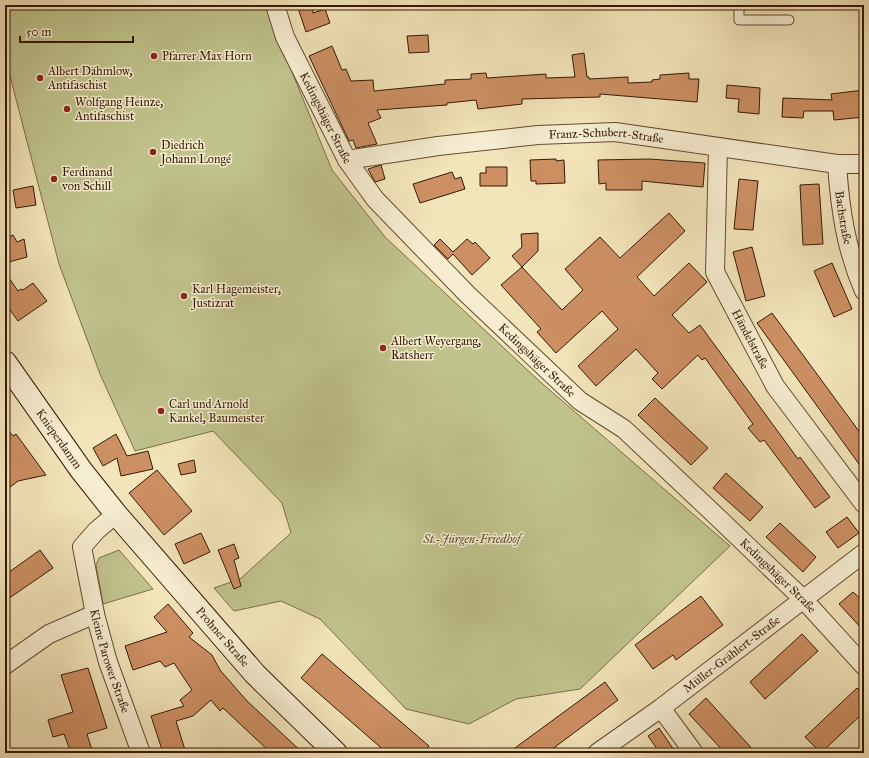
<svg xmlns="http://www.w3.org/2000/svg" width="869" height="758" viewBox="0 0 869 758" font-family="'IM FELL Great Primer',serif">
	<rect width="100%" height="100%" fill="#f3e5ba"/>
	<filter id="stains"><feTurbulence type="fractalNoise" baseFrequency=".005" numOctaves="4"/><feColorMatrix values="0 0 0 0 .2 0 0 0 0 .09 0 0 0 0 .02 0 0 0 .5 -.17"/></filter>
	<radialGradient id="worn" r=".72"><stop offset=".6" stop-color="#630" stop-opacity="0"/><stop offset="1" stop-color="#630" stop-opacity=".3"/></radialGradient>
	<g fill="#c0c38c" stroke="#7b6e48">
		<polygon points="5,5 268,5 279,40 332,170 385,237 537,379 730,546 580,689 516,699 469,724 406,709 320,619 281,601 234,611 214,588 240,579 291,533 282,503 213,431 135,451 100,374 59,264 5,57"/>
		<polygon points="119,550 153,589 103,604 96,565 99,558"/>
	</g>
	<g fill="#cd9063" stroke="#361805">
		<polygon points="297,5 312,5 313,13 325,9 330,23 306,32"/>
		<polygon points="428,35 429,52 409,53 407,36"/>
		<polygon points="332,46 342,70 346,69 351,81 373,80 374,91 445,84 445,80 471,79 471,74 486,73 487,78 546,74 546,78 575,77 572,55 584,53 587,77 589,77 589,79 628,77 628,83 652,82 652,80 660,79 660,75 689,73 689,79 699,79 697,102 600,94 600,97 522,99 522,104 478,109 476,100 447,103 447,105 377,110 381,118 368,123 377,144 356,148 353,140 349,141 309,56"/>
		<polygon points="727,85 760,88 759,114 738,112 739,99 726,98"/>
		<polygon points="864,90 864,117 834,120 833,111 804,111 803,118 782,117 783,98 832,100 831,94"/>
		<polygon points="556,159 556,161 564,160 565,183 536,184 536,181 531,181 530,160"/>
		<polygon points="649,159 705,163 703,187 642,181 642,190 606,190 606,183 599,184 598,160"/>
		<polygon points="381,165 385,179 375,182 368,169"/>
		<polygon points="486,167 507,167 507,186 480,186 480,173 486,173"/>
		<polygon points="452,172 455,179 461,177 465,189 420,203 413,184"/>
		<polygon points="739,179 758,181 753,230 734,229"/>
		<polygon points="819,184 823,244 803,245 800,185"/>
		<polygon points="33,186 36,205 16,208 13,190"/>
		<polygon points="669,213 685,231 637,277 654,296 689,263 707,282 672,315 689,333 700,325 798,459 800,457 830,497 815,508 764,440 760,442 748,428 753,424 705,358 702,360 698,355 662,389 652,379 658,373 636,349 596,386 578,366 618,329 602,311 556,353 537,332 541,329 501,285 522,267 512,256 522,247 521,234 538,233 538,251 522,267 562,310 583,290 565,269 600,237 620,258"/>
		<polygon points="13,235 17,242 24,239 27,257 5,263 5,239"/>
		<polygon points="440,239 453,252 467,239 473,244 475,242 490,258 472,275 453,254 448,259 434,245"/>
		<polygon points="752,247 765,296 746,301 733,252"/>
		<polygon points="832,263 852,309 834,317 814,271"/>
		<polygon points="5,272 18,291 21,289 23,290 33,283 47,301 18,321 5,303"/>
		<polygon points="772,313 864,438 864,471 757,323"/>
		<polygon points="655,398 708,448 691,465 638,415"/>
		<polygon points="5,426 13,436 16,434 46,475 18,481 5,491"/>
		<polygon points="116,434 127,456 148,451 153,469 121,476 117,458 103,466 93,448"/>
		<polygon points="194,460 196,472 181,475 178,464"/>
		<polygon points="157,470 192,511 164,535 129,493"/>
		<polygon points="726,473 763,507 750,521 713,488"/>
		<polygon points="847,517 859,533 838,548 826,532"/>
		<polygon points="780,523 816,557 803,572 766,537"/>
		<polygon points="201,533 210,552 184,564 175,544"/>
		<polygon points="234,544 239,558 234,560 241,586 234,589 218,550"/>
		<polygon points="40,550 53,568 5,601 5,575"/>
		<polygon points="853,592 864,602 864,631 839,604"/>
		<polygon points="701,596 723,625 676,660 673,655 653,669 635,645"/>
		<polygon points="168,604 193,633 189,637 212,655 220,670 247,701 303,753 271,753 223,708 220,711 211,700 193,716 176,721 186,753 163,753 151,716 184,706 180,700 192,690 174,663 165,667 160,661 133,670 125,646 167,632 154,617"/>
		<polygon points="802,634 818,651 765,699 750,682"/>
		<polygon points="322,654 429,746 423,753 387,753 301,678"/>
		<polygon points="88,668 107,728 87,734 93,753 71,753 64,734 53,737 48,720 73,712 61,675"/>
		<polygon points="605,682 618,700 547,753 508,753"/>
		<polygon points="857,688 864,695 864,712 821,753 805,737"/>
		<polygon points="706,698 756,753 725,753 689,714"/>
		<polygon points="659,728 676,753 660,753 648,736"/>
	</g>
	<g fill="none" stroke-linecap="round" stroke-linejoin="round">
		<defs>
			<polyline id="service" points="739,5 739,20 789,20"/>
			<g id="minor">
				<path id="s1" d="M275 5 285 37 347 160 375 199 467 294 580 401 624 429 711 511 804 600 864 666"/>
				<path id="s2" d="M718 147 715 272 775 386 864 504"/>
				<path id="s3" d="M347 160 438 146 538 135 615 132 837 164H864"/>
				<path id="s4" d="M837 164C840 209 846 250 864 291"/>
				<path id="s5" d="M116 514 96 531 82 547 95 614 108 662 141 753"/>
				<polyline points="5,665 49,634 95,614"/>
				<polyline points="661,708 694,753"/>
				<path id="s6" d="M597 753 661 708 864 553"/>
			</g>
			<g id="secondary">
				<path id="s7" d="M5 362 81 470 116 514 255 674 336 753"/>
			</g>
		</defs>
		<use href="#service" stroke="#654b32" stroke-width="11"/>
		<use href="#minor" stroke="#654b32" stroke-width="20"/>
		<use href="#secondary" stroke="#361805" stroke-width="24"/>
		<use href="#service" stroke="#f7eed2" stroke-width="9"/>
		<use href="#minor" stroke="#f7eed2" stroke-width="18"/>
		<use href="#secondary" stroke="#f7eed2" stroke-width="22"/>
	</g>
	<g fill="#8f2418" stroke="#f7eed2" stroke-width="1.5">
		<circle cx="154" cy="56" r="4"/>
		<circle cx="40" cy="78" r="4"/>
		<circle cx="67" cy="109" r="4"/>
		<circle cx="153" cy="152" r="4"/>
		<circle cx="54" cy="179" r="4"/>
		<circle cx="184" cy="296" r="4"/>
		<circle cx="383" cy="348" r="4"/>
		<circle cx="161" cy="411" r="4"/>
	</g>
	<g text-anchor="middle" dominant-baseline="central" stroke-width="3" stroke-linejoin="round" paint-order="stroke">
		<g font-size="12" fill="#361805" stroke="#f7eed2" text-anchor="start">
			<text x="162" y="56">Pfarrer Max Horn</text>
			<text x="48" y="71">Albert Dähmlow,<tspan x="48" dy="14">Antifaschist</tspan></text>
			<text x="75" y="102">Wolfgang Heinze,<tspan x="75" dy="14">Antifaschist</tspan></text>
			<text x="161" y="145">Diedrich<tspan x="161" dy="14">Johann Longé</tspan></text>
			<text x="62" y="172">Ferdinand<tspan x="62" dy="14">von Schill</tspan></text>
			<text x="192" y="289">Karl Hagemeister,<tspan x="192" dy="14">Justizrat</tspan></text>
			<text x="391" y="341">Albert Weyergang,<tspan x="391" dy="14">Ratsherr</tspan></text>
			<text x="169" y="404">Carl und Arnold<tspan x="169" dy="14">Kankel, Baumeister</tspan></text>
		</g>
		<g font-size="12" fill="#361805" stroke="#f7eed2">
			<text stroke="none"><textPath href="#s1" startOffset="124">Kedingshäger Straße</textPath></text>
			<text stroke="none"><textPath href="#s3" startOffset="261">Franz-Schubert-Straße</textPath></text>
			<text stroke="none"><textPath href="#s4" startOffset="54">Bachstraße</textPath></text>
			<text stroke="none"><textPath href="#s2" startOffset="201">Händelstraße</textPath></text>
			<text stroke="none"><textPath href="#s1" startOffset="448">Kedingshäger Straße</textPath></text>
			<text stroke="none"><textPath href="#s7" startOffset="94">Knieperdamm</textPath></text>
			<text stroke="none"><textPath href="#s1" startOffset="772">Kedingshäger Straße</textPath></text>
			<text stroke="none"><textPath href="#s7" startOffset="351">Prohner Straße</textPath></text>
			<text stroke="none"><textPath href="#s6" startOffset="167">Müller-Grählert-Straße</textPath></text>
			<text stroke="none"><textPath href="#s5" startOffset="165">Kleine Parower Straße</textPath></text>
		</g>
		<g font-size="12" font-style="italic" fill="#5f4b2e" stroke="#f7eed2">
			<text x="472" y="539">St.-Jürgen-Friedhof</text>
		</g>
	</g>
	<rect width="869" height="758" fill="none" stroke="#f3e5ba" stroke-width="20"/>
	<rect x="6" y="6" width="857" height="746" fill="none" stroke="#361805" stroke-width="2"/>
	<rect x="10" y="10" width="849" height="738" fill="none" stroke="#361805"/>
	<path d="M20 36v6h113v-6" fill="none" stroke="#361805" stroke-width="2"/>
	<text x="26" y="36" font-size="12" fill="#361805" stroke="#f7eed2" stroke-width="3" paint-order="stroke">50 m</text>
	<rect width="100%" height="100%" filter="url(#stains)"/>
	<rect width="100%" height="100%" fill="url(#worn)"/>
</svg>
